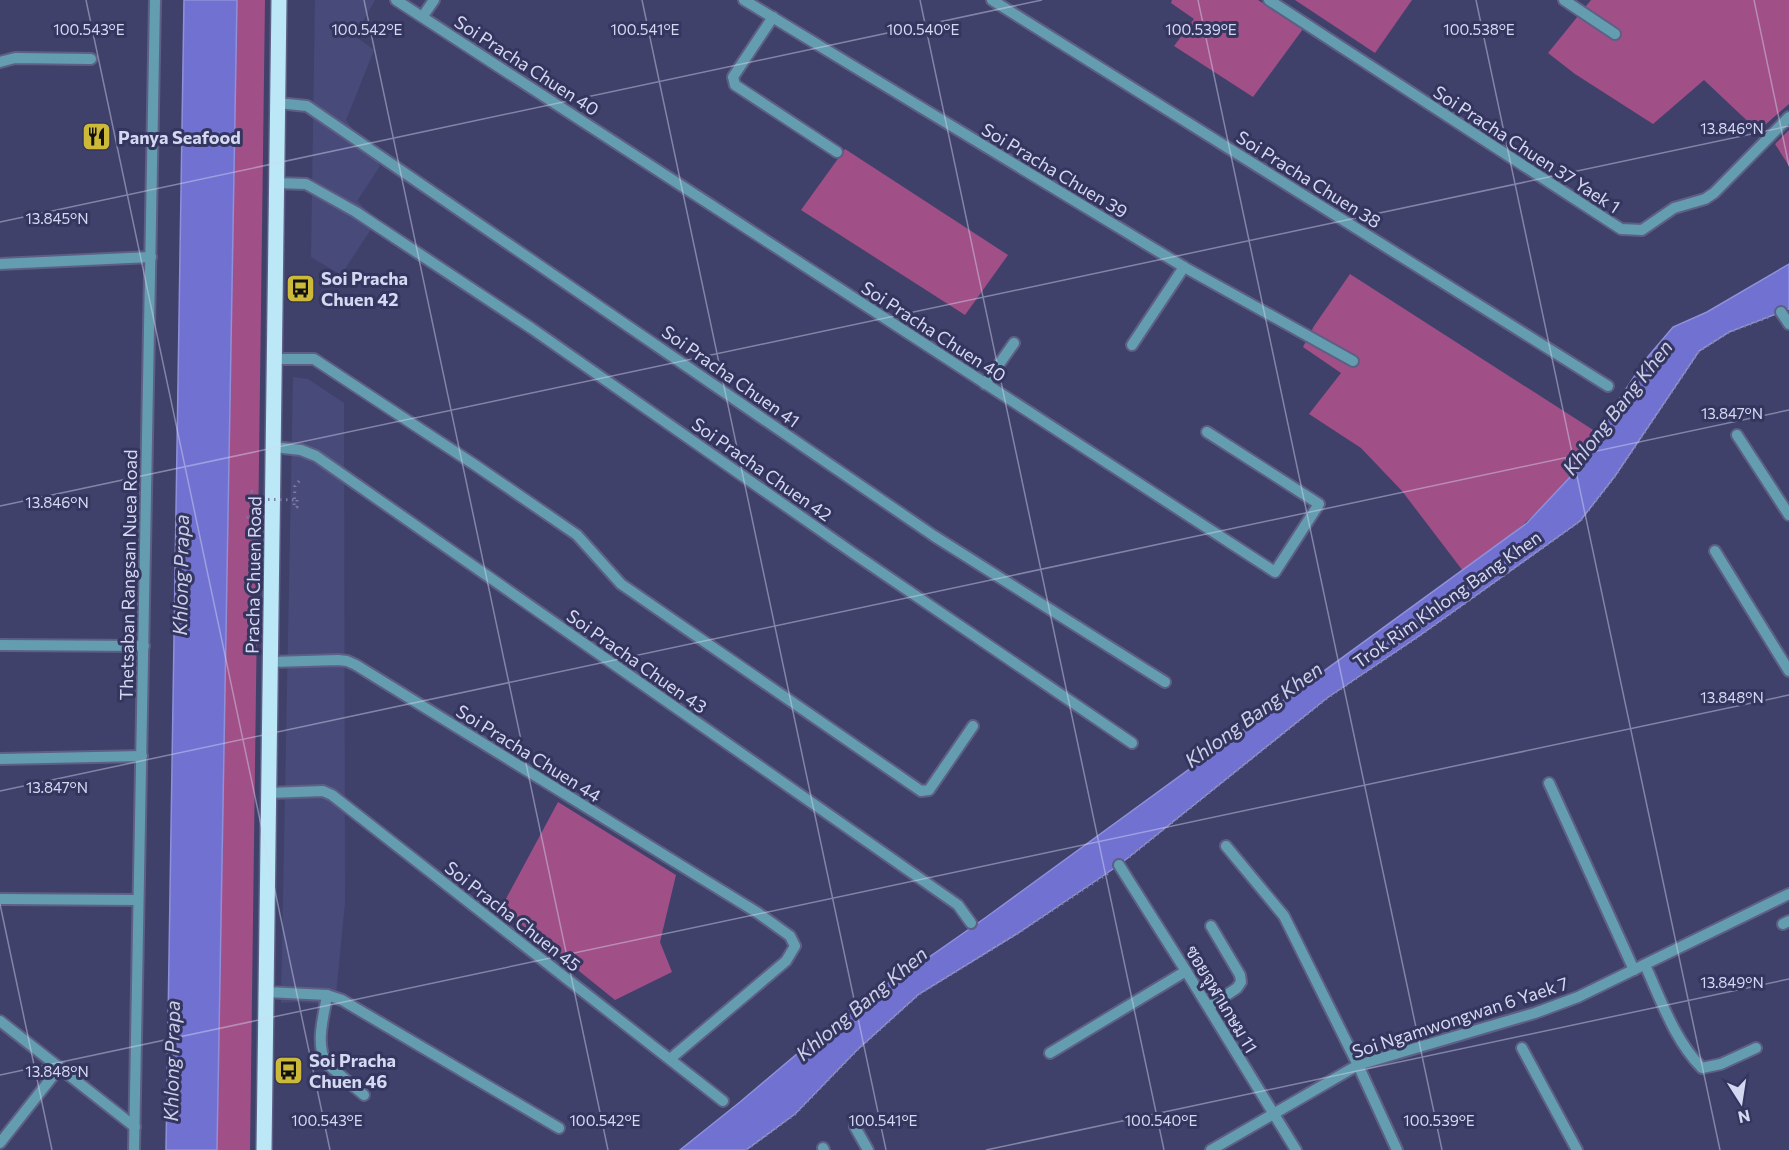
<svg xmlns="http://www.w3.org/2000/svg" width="1789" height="1150" viewBox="0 0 1789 1150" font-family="Commissioner,Sarabun,sans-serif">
	<rect width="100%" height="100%" fill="#3f416a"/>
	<g fill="#484a7a">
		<polygon points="315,0 375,0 355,36 374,50 346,120 380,166 357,201 377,220 341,275 311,257"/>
		<polygon points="293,377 308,379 344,403 345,902 335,1005 298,1002 281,1003"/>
	</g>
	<g fill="#a14f87">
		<polygon points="237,0 265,0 250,1150 217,1150"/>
		<polygon points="1172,0 1258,0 1303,29 1253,97 1174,46 1194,19 1171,3"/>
		<polygon points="1295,0 1412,0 1375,53"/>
		<polygon points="1591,0 1789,0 1789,104 1758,131 1704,80 1653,124 1575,74 1548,53"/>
		<polygon points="1789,130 1789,166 1775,144"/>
		<polygon points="845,149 1008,255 965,315 801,210"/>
		<path d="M1350 274 1601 435C1570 491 1514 534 1463 571L1402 491 1361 448 1309 414 1341 373 1303 347 1314 326Z"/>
		<polygon points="558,802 676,875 660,942 672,972 615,1000 501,908"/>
	</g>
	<g fill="#7171d2" stroke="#8f90db" stroke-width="1.5">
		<polygon points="184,0 237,0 217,1150 166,1150"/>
		<polygon points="1789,264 1789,309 1729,332 1699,351 1615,476 1580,521 1419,636 1327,698 1119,865 1018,933 919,994 857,1050 795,1114 746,1150 680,1150 740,1102 869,993 912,969 985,918 1527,523 1588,458 1620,398 1646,359 1673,327 1707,312"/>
	</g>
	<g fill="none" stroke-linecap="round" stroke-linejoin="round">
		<defs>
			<g id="minor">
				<polyline points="396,0 1275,572 1319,504 1207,432"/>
				<polyline points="744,0 1184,267 1353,361"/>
				<polyline points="992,0 1608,386"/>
				<polyline points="1269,0 1621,229 1642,230 1674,208 1705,199 1714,193 1789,117"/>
				<polyline points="1564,0 1615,34"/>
				<polyline points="423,16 434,0"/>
				<polyline points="773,17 733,77 735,85 837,152"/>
				<polyline points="0,62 15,58 91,59"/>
				<polyline points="278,103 307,106 934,536 1165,682"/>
				<polyline points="277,183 306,184 356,212 531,328 853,553 1132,743"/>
				<polyline points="0,264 151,257"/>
				<polyline points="1781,312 1789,324"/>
				<polyline points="1132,345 1184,267"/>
				<polyline points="275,359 314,359 475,465 577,535 621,584 921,791 929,790 973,726"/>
				<polyline points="985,384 1014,343"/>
				<polyline points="1737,435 1789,515"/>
				<polyline points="274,447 301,450 316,456 958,905 971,923"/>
				<polyline points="1715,551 1789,671"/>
				<polyline points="0,645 144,646"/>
				<polyline points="271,662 338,660 347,661 356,665 758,913 790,936 795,946 786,961 670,1059"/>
				<polyline points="0,759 142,756"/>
				<polyline points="1549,783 1634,970"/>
				<polyline points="269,793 323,791 332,795 723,1101"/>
				<polyline points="1226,846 1284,916 1358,1065 1397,1150"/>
				<polyline points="1119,865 1186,971 1296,1150"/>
				<polyline points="0,899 138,900"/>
				<polyline points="1783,924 1789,921"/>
				<path d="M1645 965C1661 1000 1675 1041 1702 1068L1721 1064 1756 1048"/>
				<polyline points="267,992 327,995 342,1000 559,1128"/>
				<path d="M327 995C324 1017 315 1042 326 1063L364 1095"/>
				<polyline points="1209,1007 1237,988 1241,982 1240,975 1211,926"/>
				<polyline points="0,1021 135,1127"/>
				<polyline points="1522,1048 1577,1150"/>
				<polyline points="1050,1053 1186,971"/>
				<polyline points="855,1127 868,1150"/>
				<polyline points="0,1143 60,1067"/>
				<polyline points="823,1148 824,1150"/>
				<polyline points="134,1150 155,0"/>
				<polyline points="1211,1150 1358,1065 1535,1013 1578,997 1789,894"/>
			</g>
			<polyline id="major" points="264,1150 279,0"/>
		</defs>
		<use href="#minor" stroke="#5d5f85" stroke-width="14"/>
		<use href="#major" stroke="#5d5f85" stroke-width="18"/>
		<g stroke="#7b7da0" stroke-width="3" stroke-dasharray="1.5 4.5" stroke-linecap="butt">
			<polyline points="297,500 297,507 294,507 295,486 300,480"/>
			<polyline points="247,518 254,509 254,492 250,491 250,499"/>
			<polyline points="1129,857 1327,698 1419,636 1580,521 1615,476 1699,351 1729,332 1769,317"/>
			<polyline points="746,1150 795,1114 857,1050 919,994 1018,933 1110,872"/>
		</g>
		<use href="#minor" stroke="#649daf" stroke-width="10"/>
		<use href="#major" stroke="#bbe7f6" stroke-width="15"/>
		<polyline stroke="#7b7da0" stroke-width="3" stroke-dasharray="1.5 4.5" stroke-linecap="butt" points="250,499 297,500"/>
	</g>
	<path fill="none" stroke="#d5d8f1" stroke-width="1.5" stroke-opacity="0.45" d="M86 0 330 1150M364 0 608 1150M642 0 886 1150M920 0 1164 1150M1198 0 1442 1150M1476 0 1720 1150M1754 0 1789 166M0 222 1042 0M0 506 1789 126M0 791 1789 410M0 904 52 1150M0 1075 1789 695M986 1150 1789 979"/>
	<defs>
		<symbol id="restaurant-square" viewBox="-11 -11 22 22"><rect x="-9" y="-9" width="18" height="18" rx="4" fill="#ccb939" stroke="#35365f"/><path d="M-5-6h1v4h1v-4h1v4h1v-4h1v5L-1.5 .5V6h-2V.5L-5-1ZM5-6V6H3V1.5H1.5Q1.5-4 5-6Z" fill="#111"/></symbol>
		<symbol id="bus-square" viewBox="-11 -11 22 22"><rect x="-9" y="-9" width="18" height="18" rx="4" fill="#ccb939" stroke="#35365f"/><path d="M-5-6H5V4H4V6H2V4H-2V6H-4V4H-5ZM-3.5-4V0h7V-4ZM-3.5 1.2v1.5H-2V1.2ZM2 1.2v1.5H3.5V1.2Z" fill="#111"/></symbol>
	</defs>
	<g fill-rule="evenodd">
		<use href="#restaurant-square" x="80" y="120" width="33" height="33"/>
		<use href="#bus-square" x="284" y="272" width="33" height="33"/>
		<use href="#bus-square" x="272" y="1054" width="33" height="33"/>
	</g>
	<g text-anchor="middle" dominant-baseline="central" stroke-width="6" stroke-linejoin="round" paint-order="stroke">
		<g font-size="18" fill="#d5d8f1" stroke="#35365f">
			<text transform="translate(527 65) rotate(33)">Soi Pracha Chuen 40</text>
			<text transform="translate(1527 149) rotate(33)">Soi Pracha Chuen 37 Yaek 1</text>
			<text transform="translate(1055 170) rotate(31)">Soi Pracha Chuen 39</text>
			<text transform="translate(1309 179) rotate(32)">Soi Pracha Chuen 38</text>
			<text transform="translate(934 331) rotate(33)">Soi Pracha Chuen 40</text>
			<text transform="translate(731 376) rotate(35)">Soi Pracha Chuen 41</text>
			<text transform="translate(762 469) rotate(35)">Soi Pracha Chuen 42</text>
			<text transform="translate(128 575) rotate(-89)">Thetsaban Rangsan Nuea Road</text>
			<text transform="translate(253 575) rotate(-89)">Pracha Chuen Road</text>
			<text transform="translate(1447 599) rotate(-35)">Trok Rim Khlong Bang Khen</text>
			<text transform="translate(637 661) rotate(35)">Soi Pracha Chuen 43</text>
			<text transform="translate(529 753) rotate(32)">Soi Pracha Chuen 44</text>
			<text transform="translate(513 916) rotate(38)">Soi Pracha Chuen 45</text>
			<text transform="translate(1222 999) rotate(59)">ซอยจุฬาเกษม 11</text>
			<text transform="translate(1460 1017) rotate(-18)">Soi Ngamwongwan 6 Yaek 7</text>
		</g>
		<g font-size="18" font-weight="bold" fill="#d5d8f1" stroke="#35365f" text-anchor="start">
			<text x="118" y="137">Panya Seafood</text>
			<text x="321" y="278">Soi Pracha<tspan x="321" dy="21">Chuen 42</tspan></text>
			<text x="309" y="1060">Soi Pracha<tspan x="309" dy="21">Chuen 46</tspan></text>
		</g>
		<g font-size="20" font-style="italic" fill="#cdcfe9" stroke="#35365f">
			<text transform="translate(1617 407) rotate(-52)">Khlong Bang Khen</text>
			<text transform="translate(180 575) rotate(-89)">Khlong Prapa</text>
			<text transform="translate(1253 714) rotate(-36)">Khlong Bang Khen</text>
			<text transform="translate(861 1003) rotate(-40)">Khlong Bang Khen</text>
			<text transform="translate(171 1061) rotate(-89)">Khlong Prapa</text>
		</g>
	</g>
	<g font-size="15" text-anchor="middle" fill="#d5d8f1" stroke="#35365f" stroke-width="6" stroke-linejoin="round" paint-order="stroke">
		<text x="89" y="35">100.543°E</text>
		<text x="367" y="35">100.542°E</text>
		<text x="645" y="35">100.541°E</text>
		<text x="923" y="35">100.540°E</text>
		<text x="1201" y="35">100.539°E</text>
		<text x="1479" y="35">100.538°E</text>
		<text x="1732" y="134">13.846°N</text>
		<text x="57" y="224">13.845°N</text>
		<text x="1732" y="419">13.847°N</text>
		<text x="57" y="508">13.846°N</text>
		<text x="1732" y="703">13.848°N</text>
		<text x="57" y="793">13.847°N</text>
		<text x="1732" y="988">13.849°N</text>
		<text x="57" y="1077">13.848°N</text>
		<text x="327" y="1126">100.543°E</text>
		<text x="605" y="1126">100.542°E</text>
		<text x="883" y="1126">100.541°E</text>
		<text x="1161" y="1126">100.540°E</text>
		<text x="1439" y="1126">100.539°E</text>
	</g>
	<g transform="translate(1741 1102) rotate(168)" stroke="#35365f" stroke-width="4.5" paint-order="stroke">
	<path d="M0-4.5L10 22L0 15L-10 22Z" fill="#d5d8f1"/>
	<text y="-9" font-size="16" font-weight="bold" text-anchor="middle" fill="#d5d8f1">N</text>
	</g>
</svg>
